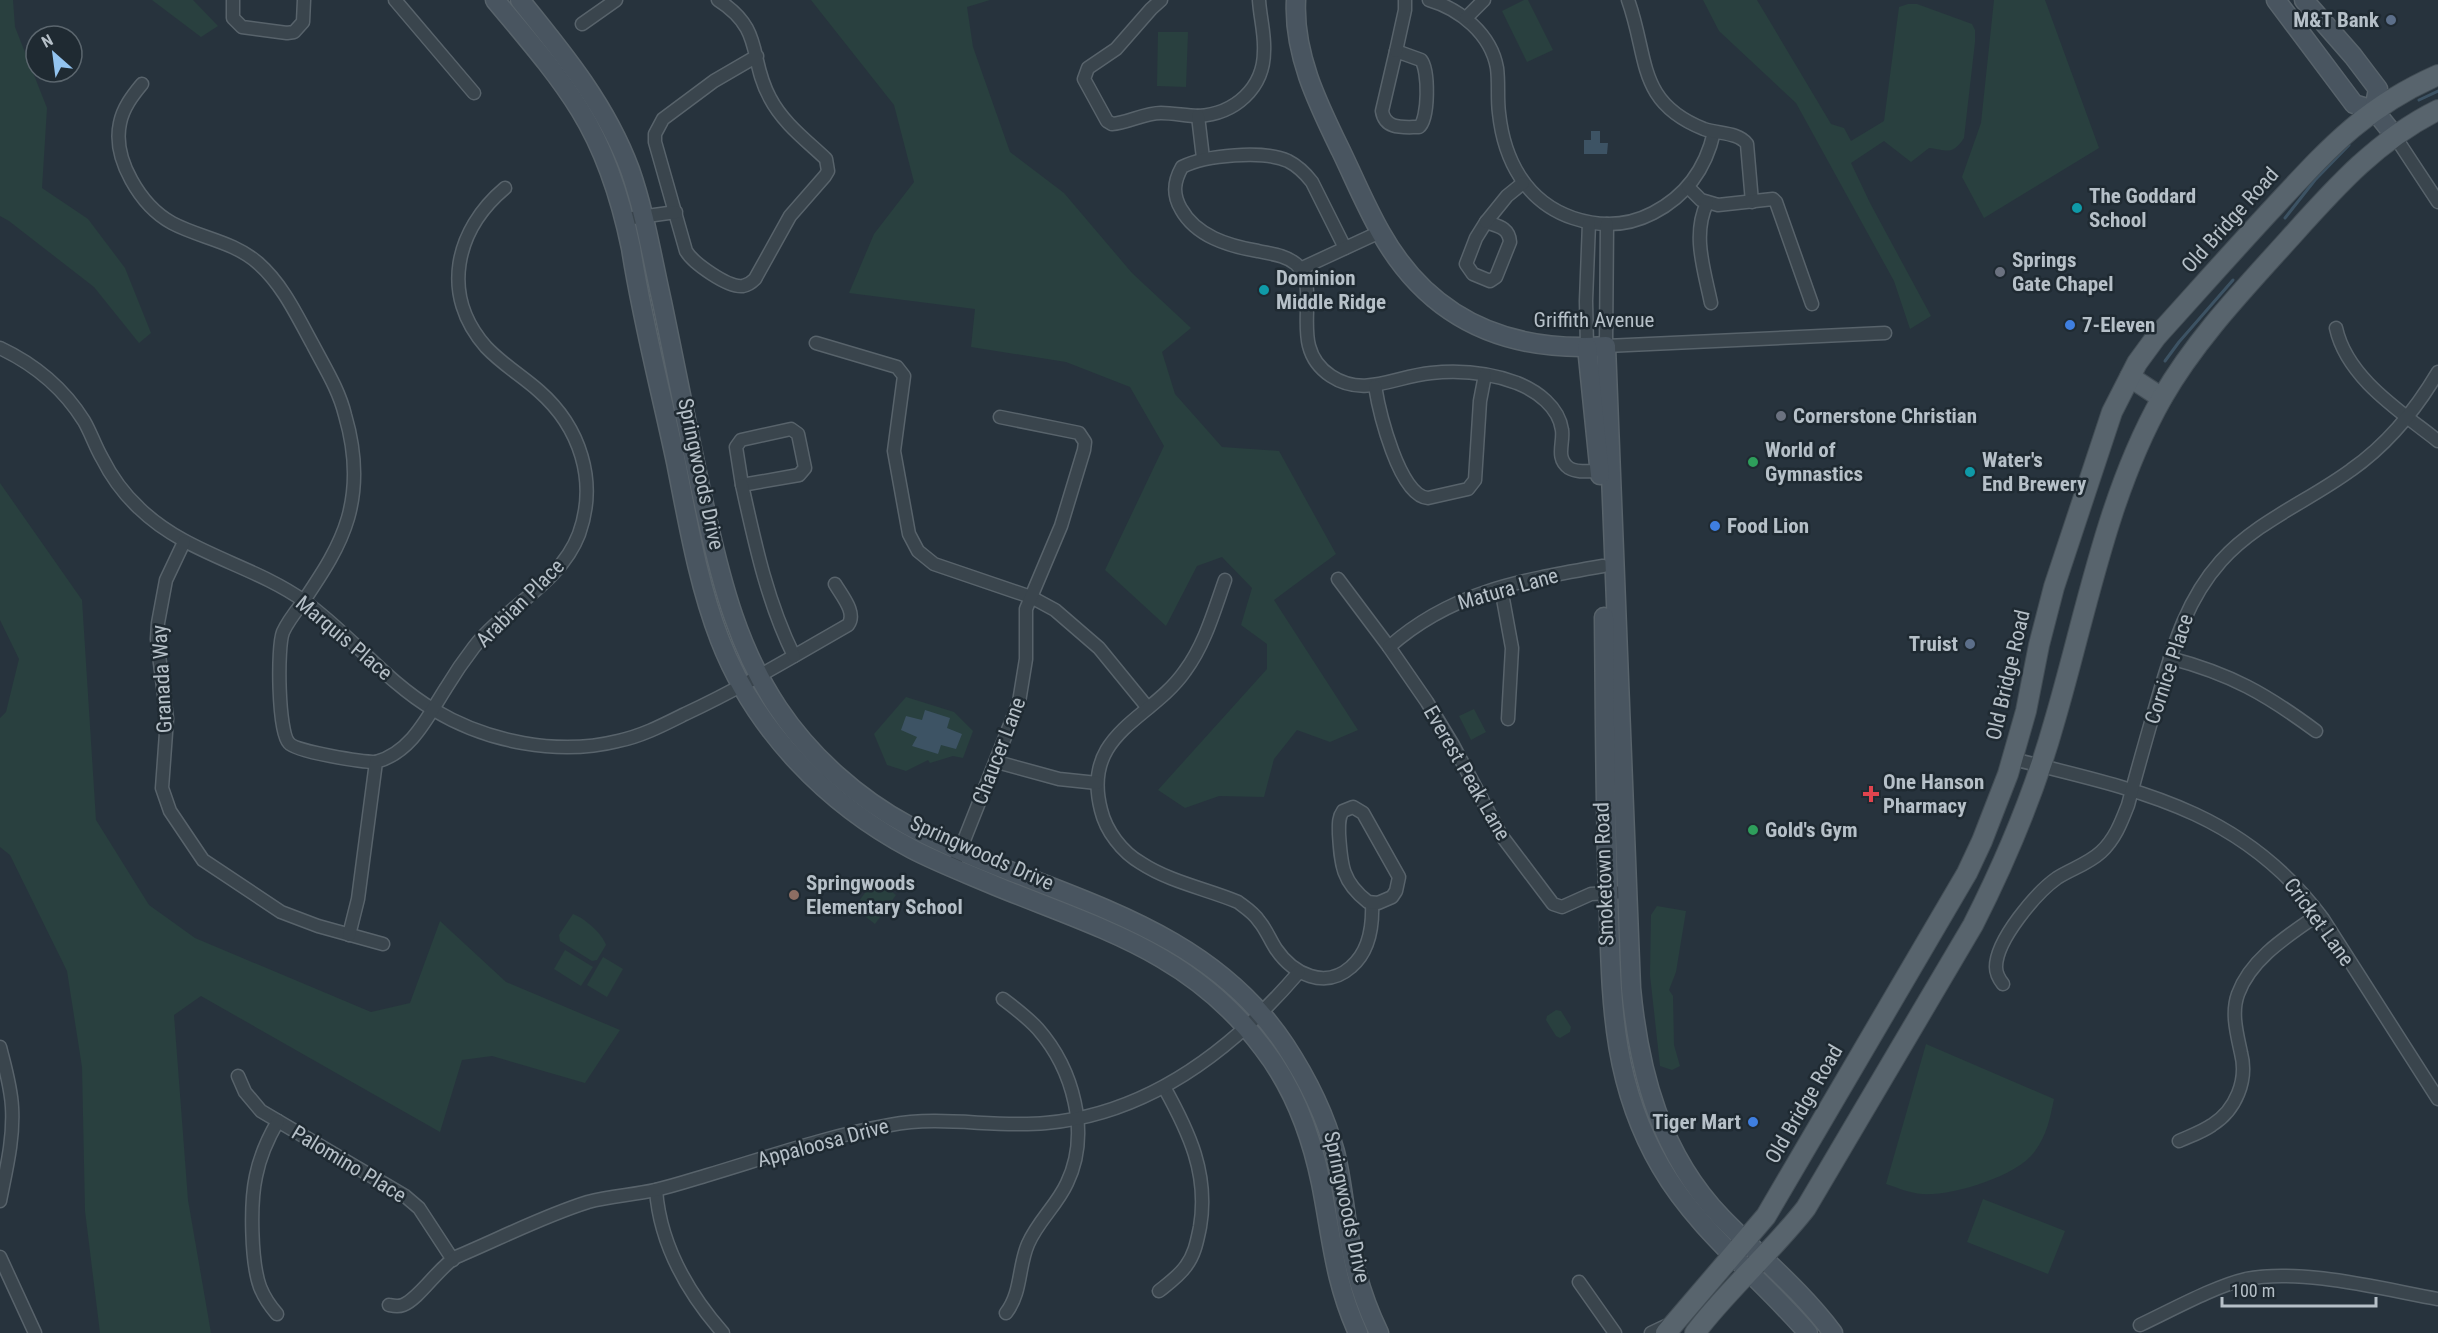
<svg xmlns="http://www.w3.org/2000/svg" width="2438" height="1333" viewBox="0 0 2438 1333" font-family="'Roboto Condensed',sans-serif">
	<rect width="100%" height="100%" fill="#27333d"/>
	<g fill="#29403f">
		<polygon points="0,0 13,0 15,27 47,108 42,188 88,219 125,268 151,333 139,343 94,287 9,221 0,216"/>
		<polygon points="152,0 193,0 218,26 201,37"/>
		<polygon points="811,0 990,0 967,7 973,47 1010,152 1064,193 1132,273 1191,328 1162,352 1175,394 1222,447 1279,451 1336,554 1274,600 1358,730 1330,742 1297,730 1274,759 1264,797 1219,796 1185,808 1158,790 1267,669 1267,644 1241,625 1252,588 1222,557 1197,566 1166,626 1105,570 1164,446 1130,387 1066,362 971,347 975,309 849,293 874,234 914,182 894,105"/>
		<polygon points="1524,0 1528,0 1553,50 1527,62 1502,11"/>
		<path d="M1703 0H1757L1831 124 1844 128 1851 141 1884 121 1899 7 1908 4H1917L1972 24 1975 30V42L1964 138C1952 156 1947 150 1929 148L1911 162 1884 141 1851 163 1870 203 1931 316 1910 329 1894 281 1796 103 1719 31Z"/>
		<polygon points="1994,0 2045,0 2099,148 1984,218 1962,177 1981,123"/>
		<polygon points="1158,32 1188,32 1186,87 1157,86"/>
		<polygon points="0,483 82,600 96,820 149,905 195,938 371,1012 410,1003 440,921 506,982 620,1030 585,1083 492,1056 462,1060 440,1132 201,996 174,1015 188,1200 211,1333 100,1333 85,1211 82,1067 67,971 10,855 0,847 0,718 6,712 19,659 0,620"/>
		<polygon points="906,697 954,712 973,731 963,758 953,756 930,763 928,760 906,771 887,765 874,734"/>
		<polygon points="1474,709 1486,732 1471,740 1459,716"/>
		<polygon points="875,879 896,895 875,924 854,908"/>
		<polygon points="1657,906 1686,911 1676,972 1669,990 1673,996 1674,1045 1680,1066 1672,1070 1660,1066 1650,975 1651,915"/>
		<path d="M573 914C584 918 602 933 606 945L597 960 592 961 560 941 559 935Z"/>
		<polygon points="565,950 593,967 581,986 554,969"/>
		<polygon points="603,957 623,969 607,997 587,985"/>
		<polygon points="1556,1010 1561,1011 1571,1027 1570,1032 1560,1038 1556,1036 1546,1020 1547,1016"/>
		<path d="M1926 1044 2054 1099C2050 1118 2047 1135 2035 1151 2018 1176 1952 1196 1922 1194 1910 1193 1898 1188 1886 1184Z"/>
		<polygon points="1983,1199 2065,1231 2048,1274 1967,1242"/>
	</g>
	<g fill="#3d5364">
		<polygon points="1591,131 1600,131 1600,143 1608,143 1607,154 1584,154 1584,140 1591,140"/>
		<polygon points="925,710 950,718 947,728 962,734 956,749 941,745 938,754 912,746 917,737 901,730 906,716 922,720"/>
	</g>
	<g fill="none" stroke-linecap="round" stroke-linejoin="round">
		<g stroke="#3d5364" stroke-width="3">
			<polyline points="2419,100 2438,91"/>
			<polyline points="2285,218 2315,180 2349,145"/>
			<polyline points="2165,361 2179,342 2233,280"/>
		</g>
		<defs>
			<g id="street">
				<polyline points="233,0 233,18 242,27 287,33 294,32 303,22 304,0"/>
				<polyline points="395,0 474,93"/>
				<path d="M718 0C765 30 748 58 770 98 783 123 806 140 826 159L828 171 825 176 790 216 755 279C752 282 748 285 743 286 728 288 693 263 686 251L655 142V134L663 119 714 81 757 56"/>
				<path d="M1161 0 1151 9 1116 49 1088 68 1084 79 1107 121 1112 124C1128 123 1144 113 1161 113 1174 113 1186 116 1198 116 1235 114 1264 88 1264 51 1265 34 1260 17 1259 0"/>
				<path d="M1429 0C1460 9 1491 34 1497 68 1499 83 1497 98 1499 113 1504 160 1526 202 1573 218 1600 227 1628 226 1653 213 1686 196 1706 168 1714 132"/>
				<path d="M1628 0C1649 58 1636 102 1704 129 1718 134 1738 132 1747 144L1752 202"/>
				<polyline points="1466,18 1484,0"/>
				<polyline points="582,24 616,0"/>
				<path d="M1396 51 1421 60C1429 70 1429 119 1419 127 1403 127 1385 130 1382 111Z"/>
				<polyline points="1396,51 1405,10 1405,0"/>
				<path d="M142 84C132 96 123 108 120 123 112 159 141 206 172 223 200 238 233 241 258 263 283 285 297 316 313 345 325 368 339 390 345 415 355 449 358 483 348 518 339 549 321 575 303 602 296 611 288 621 283 632 277 647 278 732 289 743 296 752 363 762 376 762"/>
				<polyline points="1198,116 1203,158"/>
				<polyline points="2394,135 2438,202"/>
				<polyline points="1688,187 1701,200 1718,205 1773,199 1776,202 1812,304"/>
				<path d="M1707 203C1692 235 1704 269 1711 303"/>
				<polyline points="625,219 676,212"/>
				<path d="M1486 222C1497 226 1509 227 1510 242L1496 277 1490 281 1473 274 1466 264 1476 238Z"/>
				<polyline points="1486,222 1507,196 1523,183"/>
				<polyline points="1607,224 1606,346 1885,333"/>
				<path d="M1345 248 1312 182C1305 173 1298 166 1288 161 1264 150 1205 155 1182 167 1174 181 1172 194 1181 209 1196 236 1228 246 1258 251 1271 254 1285 255 1296 264 1324 290 1285 346 1331 376 1364 398 1396 376 1431 373 1460 370 1490 373 1517 383 1537 391 1559 407 1562 430 1564 443 1555 458 1569 468 1577 473 1590 471 1600 471"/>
				<polyline points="1300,269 1380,232"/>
				<path d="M2336 328C2347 378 2400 411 2438 441"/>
				<polyline points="816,343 897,367 904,376 894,451 909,534 918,551 934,564 1031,597 1055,610 1099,648 1148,708"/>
				<polyline points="1587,347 1586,301 1589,223"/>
				<path d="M0 348C34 364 64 389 84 421 91 433 95 446 102 458 111 476 124 494 139 508 186 554 252 564 304 601 350 634 385 681 434 710 487 742 558 756 618 741 642 736 663 725 685 714 741 688 794 656 848 625 857 613 842 596 835 584"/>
				<path d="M1375 386C1379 411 1399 496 1428 498L1468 489 1475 480 1480 401 1485 375"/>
				<polygon points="791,429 798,434 805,468 799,475 742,485 736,447 741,440"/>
				<path d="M742 485C755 544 767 601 794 656"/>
				<polyline points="184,542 166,580 158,623 157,639 167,719 162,788 170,811 203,860 281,912 318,926 383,944"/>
				<polyline points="1338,579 1389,647 1427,702 1453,745 1501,835 1553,904 1562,907 1591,894 1627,892"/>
				<path d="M1225 580C1214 611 1205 644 1185 671 1151 720 1081 733 1101 810 1106 831 1122 852 1141 863 1170 882 1207 889 1238 902 1246 908 1254 913 1259 921 1266 929 1270 940 1276 949 1293 974 1325 990 1351 967 1370 951 1373 926 1372 903"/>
				<polyline points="1501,588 1512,648 1508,719"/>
				<path d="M1389 647C1452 591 1523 580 1603 566"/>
				<path d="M2170 658C2231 674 2266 694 2316 731"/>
				<path d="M2013 759C2137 790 2242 809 2323 919L2438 1099"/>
				<polyline points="997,762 1059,779 1097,783"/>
				<path d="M1353 807 1363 813 1399 877 1396 891 1392 897 1378 903 1368 902C1342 882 1341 865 1339 834 1339 825 1338 818 1343 811Z"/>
				<polyline points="953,868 1019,702 1026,659 1026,609 1061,526 1084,450 1085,442 1079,433 1000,417"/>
				<path d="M349 935 358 899 376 762C412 752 428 716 446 688 455 673 464 660 474 647 505 607 560 584 579 534 598 481 580 427 539 391 522 376 502 364 486 347 440 295 455 230 505 188"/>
				<path d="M2003 984C1999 979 1996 974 1996 967 1996 940 2036 893 2057 878 2071 869 2088 864 2101 852 2115 839 2121 823 2128 805 2138 767 2149 729 2160 691 2174 644 2187 599 2221 561 2257 521 2309 501 2351 470 2388 444 2415 411 2438 372"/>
				<path d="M1003 999C1015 1008 1028 1018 1038 1029 1073 1069 1091 1133 1067 1183 1057 1205 1038 1221 1028 1244 1018 1267 1022 1292 1006 1313"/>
				<path d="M0 1047C5 1067 11 1087 12 1107 14 1139 6 1170 0 1201"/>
				<polyline points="238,1076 245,1092 261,1111 405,1196 419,1208 453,1260"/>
				<path d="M2179 1141C2190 1136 2202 1132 2212 1125 2236 1110 2248 1080 2241 1053 2237 1034 2231 1013 2238 994 2251 958 2289 935 2319 914"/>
				<path d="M656 1190C660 1244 688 1293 723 1333"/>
				<polyline points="0,1257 35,1333"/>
				<polyline points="1579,1282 1615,1333"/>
				<path d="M1159 1291C1169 1283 1179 1276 1186 1266 1195 1254 1197 1241 1200 1227 1209 1174 1189 1132 1164 1087"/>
				<path d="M389 1305C394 1306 398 1307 403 1305 419 1299 438 1268 456 1257 499 1239 543 1216 588 1202 610 1196 633 1195 655 1190 673 1186 691 1180 708 1175 768 1157 828 1136 890 1125 942 1115 994 1128 1046 1123 1149 1114 1234 1048 1299 972"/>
				<path d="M277 1314C270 1306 264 1297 260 1287 251 1262 250 1203 256 1176 260 1156 268 1138 278 1121"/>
				<path d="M2140 1325C2170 1311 2215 1286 2246 1279 2302 1268 2382 1289 2438 1299"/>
				<polyline points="1651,1333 1670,1324"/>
			</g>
			<g id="secondary">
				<path d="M495 0C524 35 556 71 580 110 606 152 621 200 631 248 642 320 661 391 676 462 688 522 698 583 720 640 755 730 827 804 912 849 939 863 968 874 996 886 1101 929 1192 953 1263 1048 1294 1088 1311 1134 1321 1183 1332 1238 1334 1280 1358 1333"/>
				<path d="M520 0C563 53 606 105 630 170 645 213 652 258 662 302 677 374 691 447 707 518 722 585 739 650 778 708 810 756 858 799 909 826 1039 896 1197 913 1285 1045 1306 1077 1325 1115 1335 1152 1342 1180 1344 1208 1349 1236 1354 1270 1364 1302 1379 1333"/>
				<path d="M1296 0C1293 54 1318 104 1341 151 1354 178 1366 207 1381 233 1430 320 1508 353 1606 346L1631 988C1639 1073 1661 1155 1722 1218 1759 1256 1801 1290 1833 1333"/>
				<polyline points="2276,0 2354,104 2374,110 2394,135"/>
				<polyline points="2304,0 2353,56 2378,89 2374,110"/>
				<polyline points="1587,347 1600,475"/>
				<path d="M1604 617C1605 708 1605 799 1608 889 1612 990 1608 1076 1661 1167 1698 1231 1760 1277 1808 1333"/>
			</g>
			<g id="primary">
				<polyline points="2130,377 2162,398"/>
				<path d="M1666 1333 1766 1216 1967 873 1982 841 2008 774 2026 711 2039 645 2054 587 2112 412 2137 363 2156 337C2195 294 2233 251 2273 208 2327 150 2363 108 2438 75"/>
				<path d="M1695 1333C1728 1289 1772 1252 1806 1208L1973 925C2006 860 2034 794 2054 723 2086 615 2106 497 2162 398 2196 339 2244 289 2289 239 2334 189 2377 140 2438 110"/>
			</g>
		</defs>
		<use href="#street" stroke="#58636b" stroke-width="15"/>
		<use href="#secondary" stroke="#58636b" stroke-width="21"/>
		<use href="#primary" stroke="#434e56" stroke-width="22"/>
		<use href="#street" stroke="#3a454d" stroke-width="12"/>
		<use href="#secondary" stroke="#495560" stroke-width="18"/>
		<use href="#primary" stroke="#58646d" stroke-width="20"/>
	</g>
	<g fill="#5c6f8a" stroke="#1f2a32" stroke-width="2">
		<circle cx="2391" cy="20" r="6"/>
		<circle cx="1970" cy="644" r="6"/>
	</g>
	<g fill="#0f9aa8" stroke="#1f2a32" stroke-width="2">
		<circle cx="2077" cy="208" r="6"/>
		<circle cx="1264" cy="290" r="6"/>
		<circle cx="1970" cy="472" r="6"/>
	</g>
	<g fill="#6b7280" stroke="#1f2a32" stroke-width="2">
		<circle cx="2000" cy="272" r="6"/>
		<circle cx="1781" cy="416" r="6"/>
	</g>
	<g fill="#3f7fe0" stroke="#1f2a32" stroke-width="2">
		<circle cx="2070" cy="325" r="6"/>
		<circle cx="1715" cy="526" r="6"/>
		<circle cx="1753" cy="1122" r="6"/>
	</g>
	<g fill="#2e9e5b" stroke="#1f2a32" stroke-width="2">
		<circle cx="1753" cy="462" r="6"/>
		<circle cx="1753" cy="830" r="6"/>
	</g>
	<path fill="#e0444e" stroke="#1f2a32" stroke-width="2" d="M1868 785h6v6h6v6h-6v6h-6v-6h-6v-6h6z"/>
	<circle fill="#8d6e63" stroke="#1f2a32" stroke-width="2" cx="794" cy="895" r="6"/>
	<g text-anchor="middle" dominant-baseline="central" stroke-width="5" stroke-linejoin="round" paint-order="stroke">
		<g font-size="21" font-weight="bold" fill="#b6c0c8" stroke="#1f2a32" text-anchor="start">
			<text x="2379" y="20" text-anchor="end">M&amp;T Bank</text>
			<text x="2089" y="196">The Goddard<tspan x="2089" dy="24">School</tspan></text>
			<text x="2012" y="260">Springs<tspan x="2012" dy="24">Gate Chapel</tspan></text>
			<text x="1276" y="278">Dominion<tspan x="1276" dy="24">Middle Ridge</tspan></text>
			<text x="2082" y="325">7-Eleven</text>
			<text x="1793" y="416">Cornerstone Christian</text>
			<text x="1765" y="450">World of<tspan x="1765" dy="24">Gymnastics</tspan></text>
			<text x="1982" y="460">Water's<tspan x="1982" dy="24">End Brewery</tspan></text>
			<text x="1727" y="526">Food Lion</text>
			<text x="1958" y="644" text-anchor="end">Truist</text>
			<text x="1883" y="782">One Hanson<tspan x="1883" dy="24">Pharmacy</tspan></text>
			<text x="1765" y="830">Gold's Gym</text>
			<text x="806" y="883">Springwoods<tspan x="806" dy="24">Elementary School</tspan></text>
			<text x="1741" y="1122" text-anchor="end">Tiger Mart</text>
		</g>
		<g font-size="21" fill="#b6c0c8" stroke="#1f2a32">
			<text transform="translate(2230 220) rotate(-48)">Old Bridge Road</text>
			<text x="1594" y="320">Griffith Avenue</text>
			<text transform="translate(701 474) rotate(78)">Springwoods Drive</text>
			<text transform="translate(1508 589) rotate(-16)">Matura Lane</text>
			<text transform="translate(520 603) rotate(-45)">Arabian Place</text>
			<text transform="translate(344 638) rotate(40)">Marquis Place</text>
			<text transform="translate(2169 669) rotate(-72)">Cornice Place</text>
			<text transform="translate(2008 675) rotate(-77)">Old Bridge Road</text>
			<text transform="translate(162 679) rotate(-93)">Granada Way</text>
			<text transform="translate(999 751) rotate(-69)">Chaucer Lane</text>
			<text transform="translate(1467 773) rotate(60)">Everest Peak Lane</text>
			<text transform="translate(982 853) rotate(24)">Springwoods Drive</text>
			<text transform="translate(1604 874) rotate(-92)">Smoketown Road</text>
			<text transform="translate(2319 922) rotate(54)">Cricket Lane</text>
			<text transform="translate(1804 1104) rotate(-60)">Old Bridge Road</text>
			<text transform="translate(823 1143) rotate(-15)">Appaloosa Drive</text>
			<text transform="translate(349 1164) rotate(31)">Palomino Place</text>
			<text transform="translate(1347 1207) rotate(78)">Springwoods Drive</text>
		</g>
	</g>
	<g transform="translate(54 54) rotate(332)"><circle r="28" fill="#1f2a32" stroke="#5b666e" stroke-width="1.5"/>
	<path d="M0-4.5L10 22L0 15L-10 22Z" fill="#93c4f0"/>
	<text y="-9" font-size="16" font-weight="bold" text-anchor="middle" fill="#b6c0c8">N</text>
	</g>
	<path d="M2222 1297v9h154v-9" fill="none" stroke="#b6c0c8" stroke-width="3"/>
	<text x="2231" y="1297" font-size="18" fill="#b6c0c8" stroke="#1f2a32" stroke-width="4.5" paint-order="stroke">100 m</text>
</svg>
